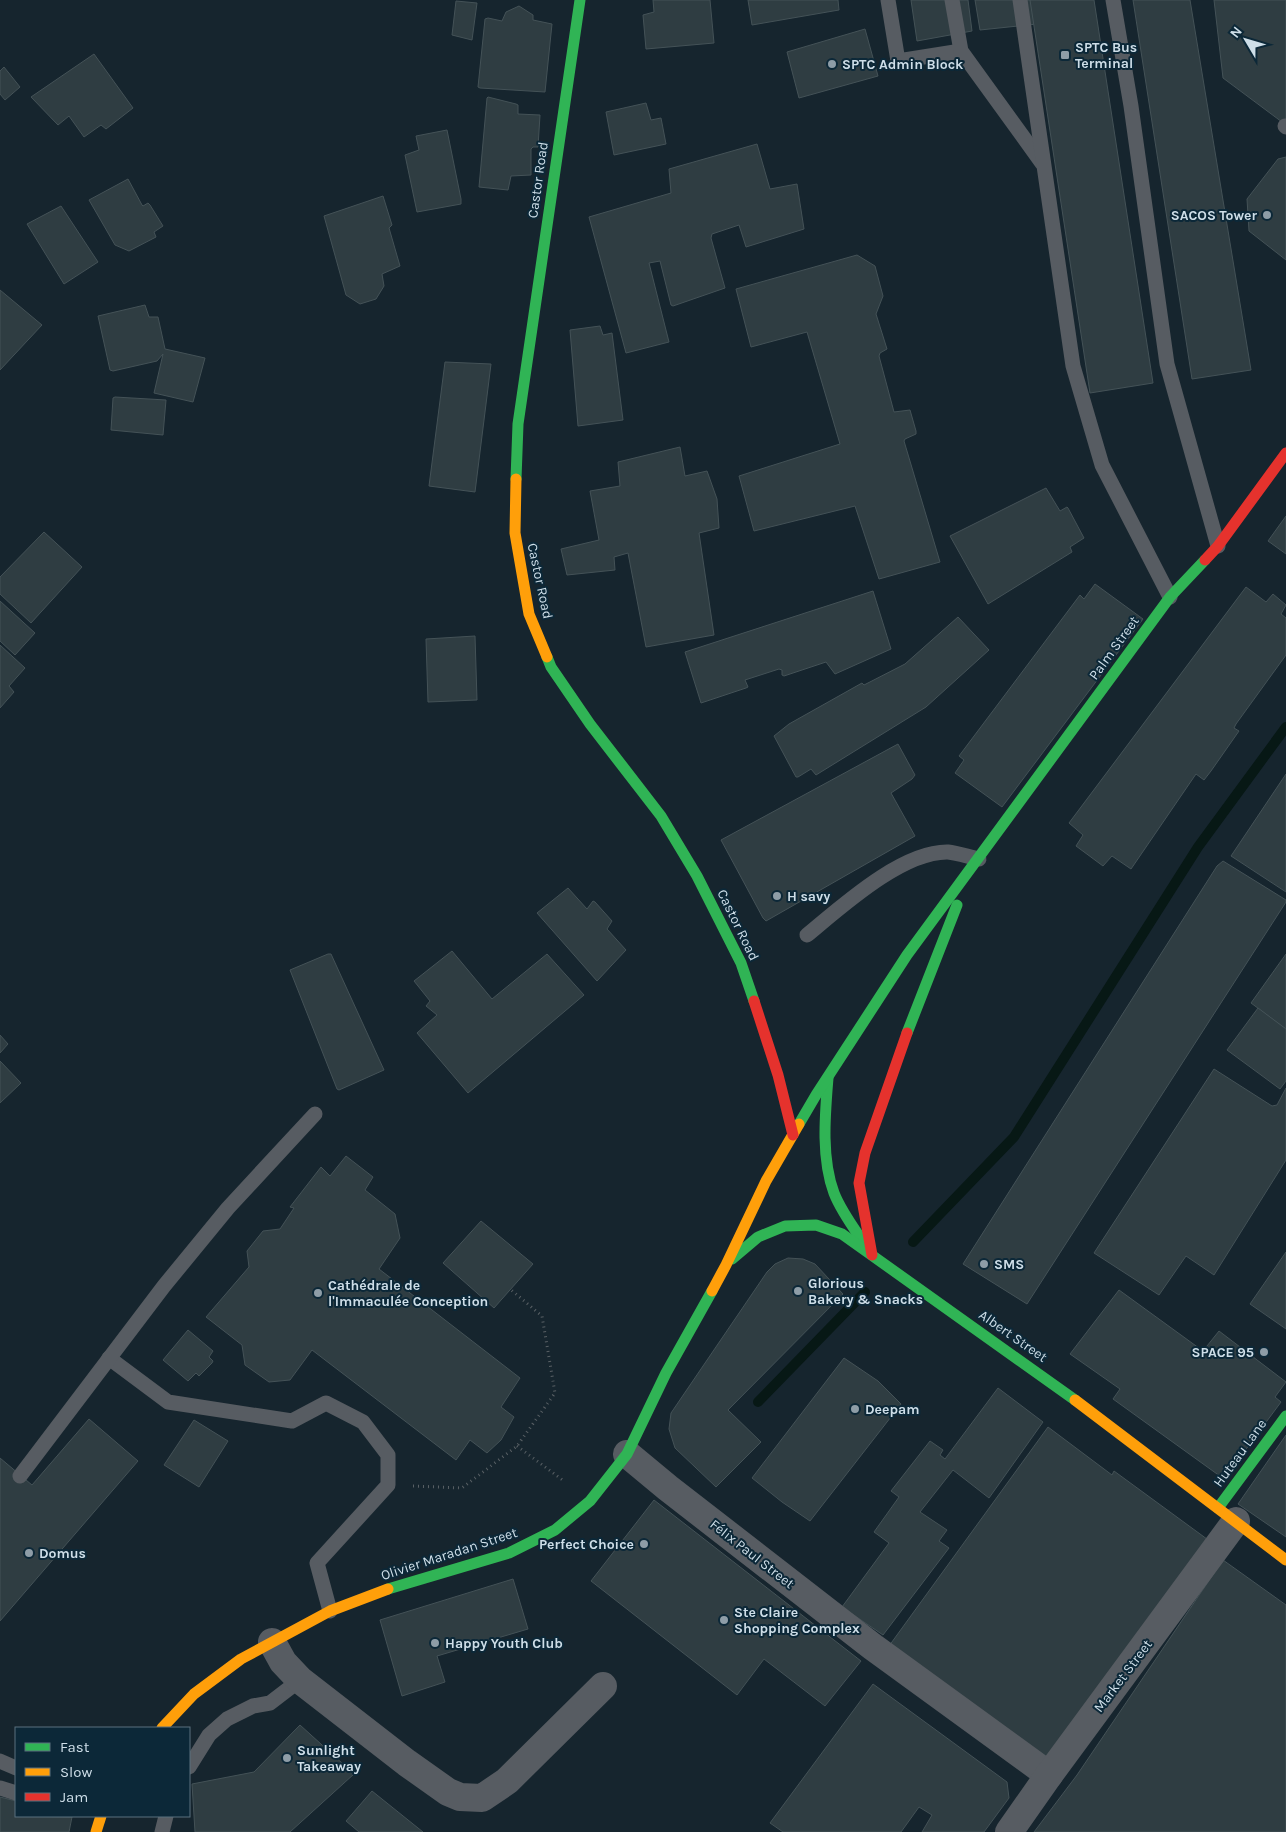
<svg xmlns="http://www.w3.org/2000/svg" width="1286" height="1832" viewBox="0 0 1286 1832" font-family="Karla,sans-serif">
	<rect width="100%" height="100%" fill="#16252e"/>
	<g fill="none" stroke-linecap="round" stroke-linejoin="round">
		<g stroke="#071815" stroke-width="10">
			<polyline points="913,1242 1014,1137 1198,847 1286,727"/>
			<polyline points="758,1402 865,1292"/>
		</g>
	</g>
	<g fill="#2f3d42" stroke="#445257">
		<polygon points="653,0 710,0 714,43 646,49 643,15 654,12"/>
		<polygon points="748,0 838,0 839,10 752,25"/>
		<polygon points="911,0 968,0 972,31 917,41"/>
		<polygon points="975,0 1034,0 1037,24 980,30"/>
		<polygon points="1030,0 1094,0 1153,383 1090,393"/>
		<polygon points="1133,0 1190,0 1251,370 1192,379"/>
		<polygon points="1214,0 1286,0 1286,125 1223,78"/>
		<polygon points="456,1 477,3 472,40 452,35"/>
		<polygon points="519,6 533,15 533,20 552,24 545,92 480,88 478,87 485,19 488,18 502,21 506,12"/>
		<polygon points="865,29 878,76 799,98 787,52"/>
		<polygon points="94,54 133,108 106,129 101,125 84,137 69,116 58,125 31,97"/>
		<polygon points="4,67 20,87 5,100 0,94 0,71"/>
		<polygon points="488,97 516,104 518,105 518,114 540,115 538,147 533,147 531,149 531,175 511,176 508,190 479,187 487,98"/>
		<polygon points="646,103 651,120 661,118 666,144 614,155 606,112"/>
		<polygon points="447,130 461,199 461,204 417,212 405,155 419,150 416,136"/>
		<polygon points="757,144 770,189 797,184 804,229 746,247 739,225 712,234 711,238 725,288 673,306 671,305 660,261 649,263 669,342 626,353 589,217 671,193 669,169"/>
		<polygon points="1286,157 1286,260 1249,231 1247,199 1278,159"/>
		<polygon points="128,179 142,205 143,206 148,203 150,205 163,226 154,232 156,237 129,251 115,245 89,200"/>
		<polygon points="383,196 392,225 389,228 400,266 382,274 384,286 376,299 360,304 346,295 324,216"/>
		<polygon points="61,206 98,262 64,284 27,224"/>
		<polygon points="857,255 875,266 883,296 876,314 887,349 880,353 879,356 894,412 910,410 916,431 916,434 905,439 904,441 940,562 879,579 855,506 754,531 739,476 840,444 807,332 751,347 736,289"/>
		<polygon points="0,290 42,325 0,370"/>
		<polygon points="145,305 149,317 158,317 165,349 205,358 193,402 154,393 163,354 157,361 113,371 110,370 98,316"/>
		<polygon points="600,326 603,335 612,333 623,420 578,426 570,330"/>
		<polygon points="445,362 491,364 475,492 429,486"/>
		<polygon points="115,397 166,400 163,435 111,430 113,398"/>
		<polygon points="680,447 685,476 707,471 717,499 719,528 699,533 714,635 646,647 628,553 614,557 615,570 567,575 561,549 599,540 590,491 620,486 618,462"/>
		<polygon points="1046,488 1060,511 1067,507 1068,508 1084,538 1070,547 1072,552 988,604 950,536"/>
		<polygon points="1286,516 1286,554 1268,541"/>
		<polygon points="44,532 82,567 31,623 0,594 0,577"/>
		<polygon points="1095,584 1143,619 1002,807 955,773 964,760 959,756 1080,595 1084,599"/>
		<polygon points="1246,587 1266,602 1273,594 1286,605 1281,614 1286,618 1286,655 1236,724 1234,728 1239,731 1211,771 1204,780 1196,774 1131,869 1112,856 1103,866 1076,846 1083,835 1069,823"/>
		<polygon points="873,591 891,649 835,674 826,662 784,676 782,675 782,670 779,669 745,680 748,687 746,688 701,703 685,652"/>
		<polygon points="0,601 35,633 15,655 0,641"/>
		<polygon points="958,617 989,650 926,707 816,775 811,769 798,777 796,777 774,736 789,724 862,683 864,685 905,664"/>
		<polygon points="475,636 477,700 428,702 426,639"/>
		<polygon points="0,645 25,668 9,686 14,692 0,708"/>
		<polygon points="898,744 915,775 912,779 891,793 915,836 766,921 763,918 721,840"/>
		<polygon points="1286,774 1286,892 1231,856"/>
		<polygon points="1223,861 1286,900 1286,902 1027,1304 963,1264 1217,866"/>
		<polygon points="568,888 587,909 593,901 595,902 612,921 607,929 626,950 597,981 537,913"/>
		<polygon points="452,951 492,999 547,954 584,995 468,1093 417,1033 437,1015 426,1006 430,1001 414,981"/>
		<polygon points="328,954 331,954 384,1070 339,1090 337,1089 290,970"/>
		<polygon points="1286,954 1286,1029 1251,1003"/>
		<polygon points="1258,1008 1286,1029 1286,1081 1280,1089 1227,1050"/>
		<polygon points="0,1035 8,1044 0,1053"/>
		<polygon points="0,1061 21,1083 0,1103"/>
		<polygon points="1214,1069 1272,1106 1277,1105 1286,1088 1286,1160 1214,1275 1186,1256 1159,1295 1094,1253"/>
		<polygon points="346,1156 373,1177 365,1190 395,1214 400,1238 379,1269 520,1378 501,1407 514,1417 501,1440 487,1453 470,1440 456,1460 312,1350 290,1380 269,1382 245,1365 242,1345 206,1317 249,1267 247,1251 263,1231 280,1229 294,1208 290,1207 321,1167 330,1176"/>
		<polygon points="481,1221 533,1264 494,1308 443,1263"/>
		<polygon points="1286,1252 1286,1329 1250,1304"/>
		<polygon points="788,1258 803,1259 815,1264 843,1294 728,1410 761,1442 716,1487 675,1448 669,1429 671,1413 767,1272 775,1264"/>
		<polygon points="1119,1290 1203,1351 1219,1331 1286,1382 1275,1397 1281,1402 1224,1479 1113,1399 1120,1389 1070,1354"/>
		<polygon points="188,1330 213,1351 209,1357 213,1361 212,1363 199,1376 196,1373 188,1381 163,1360"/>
		<polygon points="844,1358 878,1381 901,1404 810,1521 782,1502 752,1478"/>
		<polygon points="998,1388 1043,1422 989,1498 953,1470 920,1512 947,1530 939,1541 949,1548 883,1635 842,1607 889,1543 874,1532 899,1497 891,1491 930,1441 943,1450 940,1455 945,1459"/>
		<polygon points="89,1419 138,1461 0,1621 0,1458 32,1485"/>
		<polygon points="194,1420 228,1441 199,1487 164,1465"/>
		<polygon points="1048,1427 1112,1475 1114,1471 1211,1542 1047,1761 889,1646"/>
		<polygon points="1286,1435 1286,1537 1238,1504"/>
		<polygon points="654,1500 861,1661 825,1706 764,1659 737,1695 591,1581"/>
		<polygon points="1223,1560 1286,1605 1286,1832 1034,1832 1077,1775"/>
		<polygon points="513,1579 528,1629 437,1656 445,1682 402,1696 380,1620"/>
		<polygon points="873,1684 1007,1782 1009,1798 984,1832 922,1832 932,1815 919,1807 901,1832 783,1832 770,1823"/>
		<polygon points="300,1725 354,1774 290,1832 195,1832 192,1784 254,1772"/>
		<polygon points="372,1791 423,1832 359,1832 346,1821"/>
		<polygon points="0,1797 16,1801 16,1816 72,1817 69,1832 0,1832"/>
	</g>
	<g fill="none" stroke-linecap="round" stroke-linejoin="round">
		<g stroke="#596065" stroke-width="3" stroke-dasharray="1 4" stroke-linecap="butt">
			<polyline points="517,1446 564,1481"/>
			<polyline points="413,1486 462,1488 517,1446 555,1393 542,1316 510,1289"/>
		</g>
		<g stroke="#575c62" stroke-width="15">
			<polyline points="888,0 898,61 961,51"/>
			<polyline points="952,0 961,51 1042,163"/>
			<polyline points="1020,0 1073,366 1102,465 1170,597"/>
			<polyline points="1113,0 1131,106 1167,364 1218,546"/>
			<polyline points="1285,126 1286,127"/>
			<path d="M807 935C841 907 902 851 948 852 958 853 969 857 979 859"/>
			<polyline points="109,1358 168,1402 292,1421 326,1403 363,1422 388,1455 388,1485 317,1563 330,1611"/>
			<polyline points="20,1476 164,1286 228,1208 315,1114"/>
			<polyline points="0,1761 16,1768"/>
			<polyline points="189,1767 209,1735 227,1719 253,1706 270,1703 300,1680"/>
			<polyline points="0,1788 16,1793"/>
			<polyline points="162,1832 166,1816"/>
		</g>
		<g stroke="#575c62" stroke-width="28">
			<polyline points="627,1454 668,1488 873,1647 1049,1775"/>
			<polyline points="272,1642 283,1662 300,1680 407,1763 448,1792 460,1797 482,1798 507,1781 603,1686"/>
			<polyline points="1009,1832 1049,1775 1236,1521"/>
		</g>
		<g stroke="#30b455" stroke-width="11">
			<polyline points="516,479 518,424 580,0"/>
			<polyline points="547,657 551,667 590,724 661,816 697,876 741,963 754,1001"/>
			<polyline points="907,1033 957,905"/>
			<path d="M828 1078C825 1115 821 1158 834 1193 841 1211 853 1227 864 1243"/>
			<polyline points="799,1124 816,1095 907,955 1170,597 1205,560"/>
			<polyline points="732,1259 758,1237 785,1226 816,1225 842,1234 1075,1400"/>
			<polyline points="1218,1508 1286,1416"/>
			<polyline points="388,1589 509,1553 555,1530 590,1501 627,1454 666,1373 712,1291"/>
		</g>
		<g stroke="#ff9f0a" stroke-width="11">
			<polyline points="516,479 515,533 529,614 547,657"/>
			<polyline points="712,1291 726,1265 766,1181 799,1124"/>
			<polyline points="1075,1400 1286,1560"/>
			<polyline points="162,1728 194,1694 241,1659 330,1611 388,1589"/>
			<polyline points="96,1832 101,1816"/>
		</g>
		<g stroke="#e5322d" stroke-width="11">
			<polyline points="1205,560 1218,546 1286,453"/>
			<polyline points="754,1001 778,1075 793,1135"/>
			<polyline points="872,1255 859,1183 865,1153 907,1033"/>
		</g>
	</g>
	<g fill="#8e9da7" stroke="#0c2838" stroke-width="2">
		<rect x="1060" y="50" width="10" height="10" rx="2.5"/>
		<circle cx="832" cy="64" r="5"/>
		<circle cx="1267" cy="215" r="5"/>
		<circle cx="777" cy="896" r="5"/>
		<circle cx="984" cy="1264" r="5"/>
		<circle cx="798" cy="1291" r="5"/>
		<circle cx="318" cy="1293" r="5"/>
		<circle cx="1264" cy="1352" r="5"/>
		<circle cx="855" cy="1409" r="5"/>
		<circle cx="644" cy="1544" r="5"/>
		<circle cx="29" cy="1553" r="5"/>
		<circle cx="724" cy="1620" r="5"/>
		<circle cx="435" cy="1643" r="5"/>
		<circle cx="287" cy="1758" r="5"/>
	</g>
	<g text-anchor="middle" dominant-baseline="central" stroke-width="4" stroke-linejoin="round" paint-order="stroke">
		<g font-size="14" font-weight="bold" fill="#cedee8" stroke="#0c2838" text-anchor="start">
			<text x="1075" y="47">SPTC Bus<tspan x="1075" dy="16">Terminal</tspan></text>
			<text x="842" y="64">SPTC Admin Block</text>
			<text x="1257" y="215" text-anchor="end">SACOS Tower</text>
			<text x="787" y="896">H savy</text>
			<text x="994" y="1264">SMS</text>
			<text x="808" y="1283">Glorious<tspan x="808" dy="16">Bakery &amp; Snacks</tspan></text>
			<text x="328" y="1285">Cathédrale de<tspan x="328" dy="16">l'Immaculée Conception</tspan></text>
			<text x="1254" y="1352" text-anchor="end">SPACE 95</text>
			<text x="865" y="1409">Deepam</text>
			<text x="634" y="1544" text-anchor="end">Perfect Choice</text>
			<text x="39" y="1553">Domus</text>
			<text x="734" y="1612">Ste Claire<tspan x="734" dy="16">Shopping Complex</tspan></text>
			<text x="445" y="1643">Happy Youth Club</text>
			<text x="297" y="1750">Sunlight<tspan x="297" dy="16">Takeaway</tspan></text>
		</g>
		<g font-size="14" fill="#cedee8" stroke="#0c2838">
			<text transform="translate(538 180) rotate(-82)">Castor Road</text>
			<text transform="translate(540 581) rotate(78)">Castor Road</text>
			<text transform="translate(1114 648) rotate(-54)">Palm Street</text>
			<text transform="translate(738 925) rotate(64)">Castor Road</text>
			<text transform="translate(1013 1336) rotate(35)">Albert Street</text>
			<text transform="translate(1240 1453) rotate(-54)">Huteau Lane</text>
			<text transform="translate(449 1554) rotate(-18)">Olivier Maradan Street</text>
			<text transform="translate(752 1554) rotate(38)">Félix Paul Street</text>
			<text transform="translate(1123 1676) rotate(-53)">Market Street</text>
		</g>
	</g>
	<rect x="15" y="1727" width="175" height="90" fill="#0c2838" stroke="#5a717e"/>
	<rect x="25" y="1743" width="25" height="8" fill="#30b455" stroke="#5a717e"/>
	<text x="60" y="1752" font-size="15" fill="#cedee8">Fast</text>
	<rect x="25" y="1768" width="25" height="8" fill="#ff9f0a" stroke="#5a717e"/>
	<text x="60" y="1777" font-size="15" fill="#cedee8">Slow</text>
	<rect x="25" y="1793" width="25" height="8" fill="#e5322d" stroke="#5a717e"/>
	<text x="60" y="1802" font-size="15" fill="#cedee8">Jam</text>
	<g transform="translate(1246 40) rotate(308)" stroke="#0c2838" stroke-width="4" paint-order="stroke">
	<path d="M0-4L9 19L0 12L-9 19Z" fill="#cedee8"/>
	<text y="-8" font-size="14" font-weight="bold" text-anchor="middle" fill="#cedee8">N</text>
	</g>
</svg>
